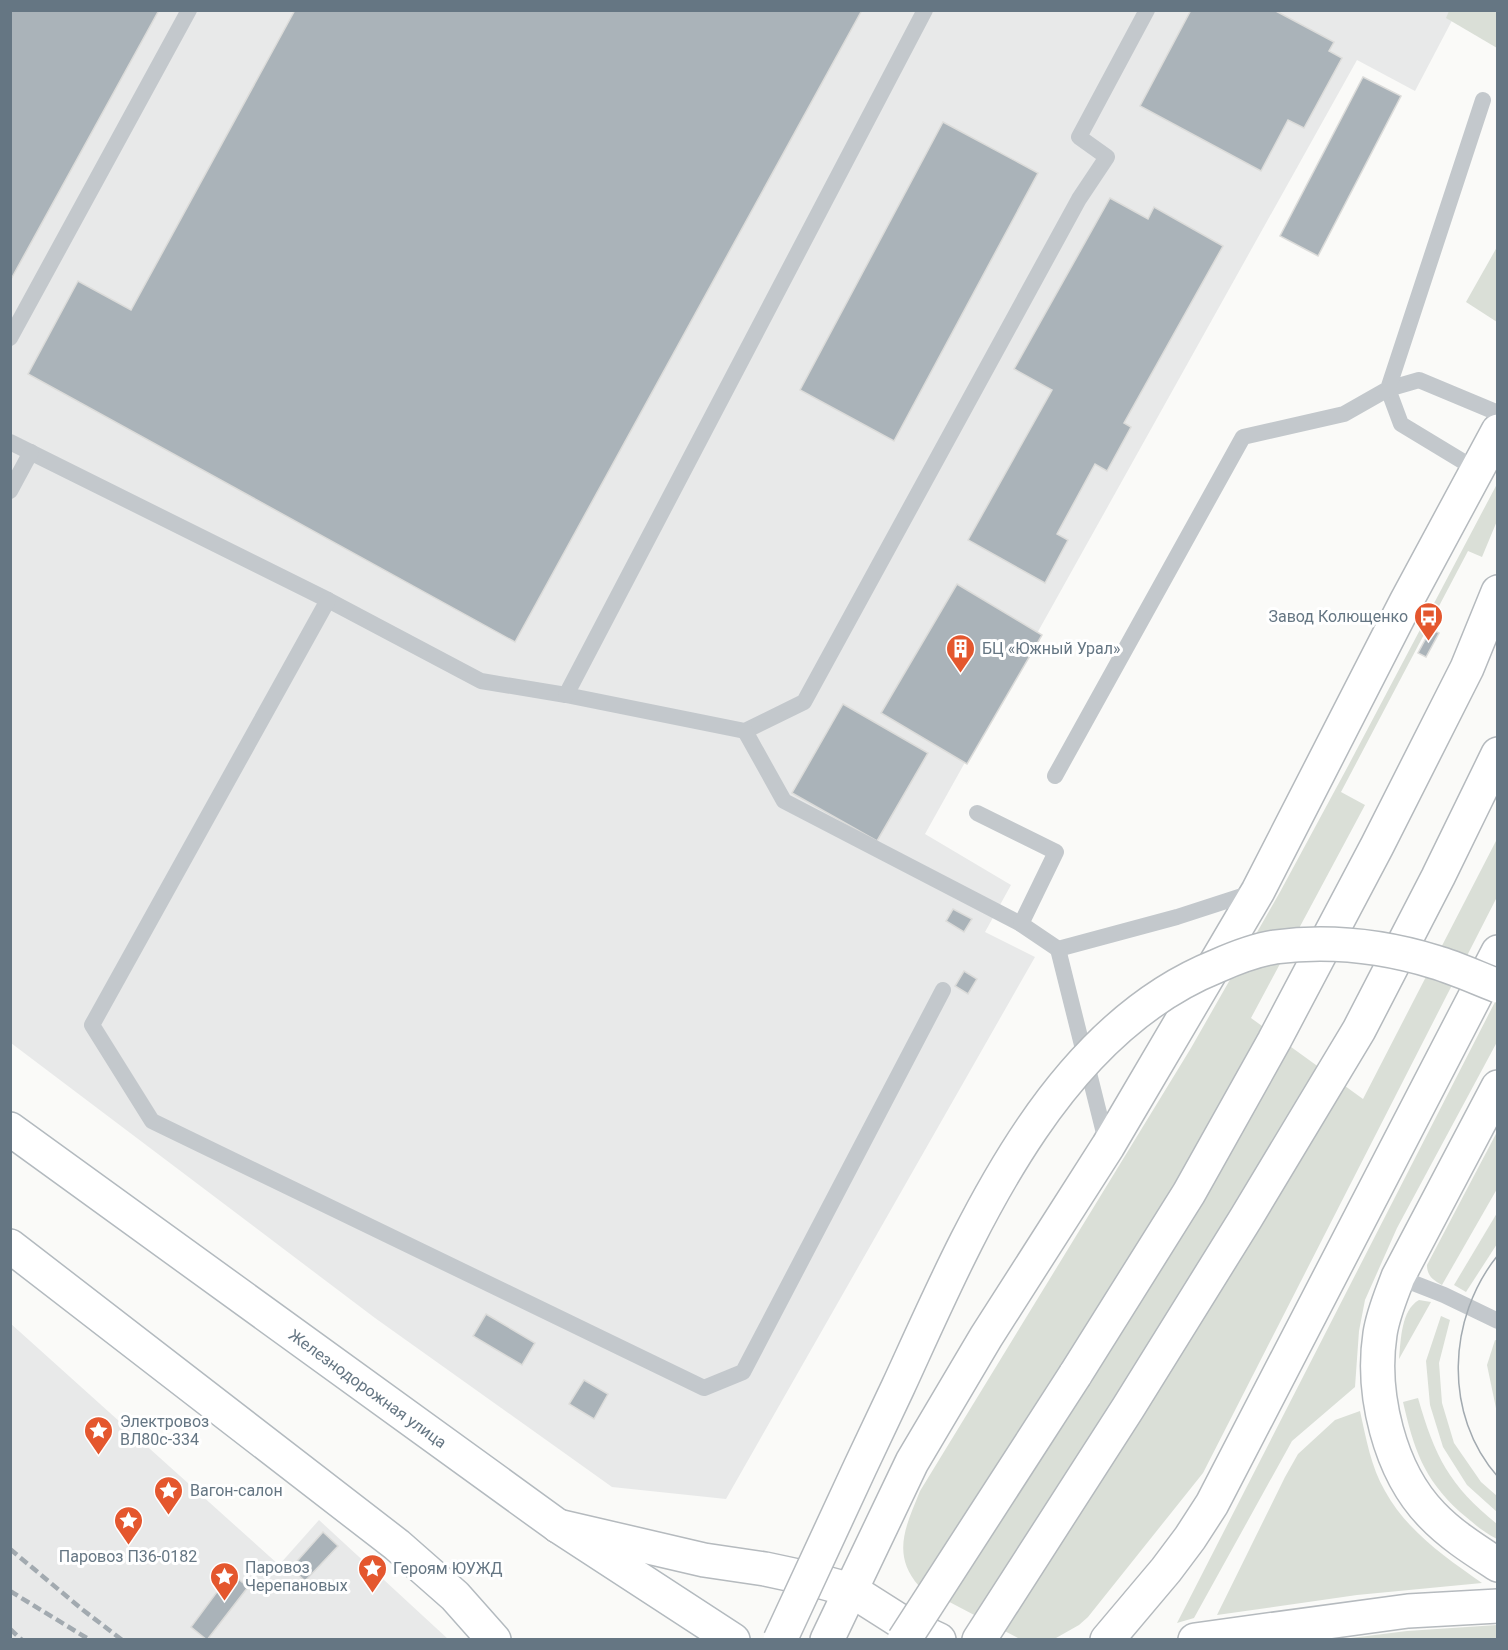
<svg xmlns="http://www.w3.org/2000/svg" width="1508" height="1650" viewBox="0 0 1508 1650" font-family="Roboto,sans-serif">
	<rect width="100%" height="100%" fill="#fafaf8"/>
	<g fill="#e8e9e9">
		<polygon points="10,11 1457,11 1415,91 1357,60 925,834 1011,885 985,932 1035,957 726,1499 612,1487 375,1318 11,1043"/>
		<polygon points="10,1323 279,1565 319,1520 448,1639 11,1639"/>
	</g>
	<g fill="#dadfd7">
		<polygon points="1449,11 1497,11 1497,48 1446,18"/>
		<polygon points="1497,247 1497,322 1466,302"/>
		<path d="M1497 484V521L1482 557 1468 551 1341 792 1365 805 1251 1018 1363 1099 1497 839V897L1203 1473 1088 1617 1079 1625 1056 1638 1049 1640 1020 1639 919 1586C891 1554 906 1526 920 1491L1191 1048 1280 892 1347 768Z"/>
		<polygon points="1497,998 1497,1042 1397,1228 1365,1300 1359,1331 1355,1387 1292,1441 1194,1618 1177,1623"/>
		<path d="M1497 1132V1189L1442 1285C1433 1280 1427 1276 1427 1265Z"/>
		<polygon points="1497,1213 1497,1244 1466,1292 1454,1285"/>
		<path d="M1419 1300 1431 1302 1399 1359C1401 1340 1401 1310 1419 1300Z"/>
		<polygon points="1441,1316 1450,1320 1439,1363 1442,1403 1454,1443 1481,1482 1497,1496 1497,1512 1467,1485 1443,1447 1430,1405 1426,1361"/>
		<polygon points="1495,1340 1498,1341 1497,1413 1487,1365"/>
		<path d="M1418 1398C1435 1457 1449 1485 1497 1524V1539C1483 1532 1472 1522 1460 1512 1423 1478 1414 1449 1403 1402Z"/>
		<path d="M1360 1411C1366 1438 1371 1467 1385 1491 1407 1531 1445 1557 1482 1583L1357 1595 1217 1615 1285 1477 1298 1454 1335 1420Z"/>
		<polygon points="1497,1625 1497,1639 1343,1639 1407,1631"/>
	</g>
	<g fill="#aab3b9" stroke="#dcdcda" stroke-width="1.5">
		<polygon points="10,10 159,10 10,281"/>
		<polygon points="295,10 862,10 515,642 28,374 78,281 131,310"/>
		<polygon points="1191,10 1274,10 1334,42 1329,51 1342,58 1304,128 1288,120 1261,171 1140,106"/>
		<polygon points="1363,77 1401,96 1318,256 1280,236"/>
		<polygon points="943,122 1038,173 894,441 800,390"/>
		<polygon points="1110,198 1148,219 1154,207 1223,246 1124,423 1131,427 1107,471 1095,464 1057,534 1068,540 1045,583 968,540 1052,390 1014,369"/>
		<polygon points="957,584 1042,635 967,764 881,713"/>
		<polygon points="1431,629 1439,633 1426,657 1418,653"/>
		<polygon points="843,704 928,753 877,841 792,793"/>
		<polygon points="953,909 972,919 964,932 946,921"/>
		<polygon points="964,971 977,979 968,994 955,986"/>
		<polygon points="486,1314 535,1343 522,1365 473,1336"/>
		<polygon points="584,1380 608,1394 594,1419 569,1404"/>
		<polygon points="323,1532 338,1546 305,1581 291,1568"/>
		<polygon points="231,1573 248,1587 207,1640 191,1627"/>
	</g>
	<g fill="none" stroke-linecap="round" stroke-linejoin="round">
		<defs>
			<g id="secondary">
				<path id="s1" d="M10 1129 558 1526 733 1640"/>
				<polyline points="10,1246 397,1545 455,1596 494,1640"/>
			</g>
			<g id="primary">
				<path d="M1498 1087 1398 1277C1391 1296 1383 1314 1380 1334 1371 1393 1389 1471 1432 1515 1451 1535 1475 1550 1498 1565"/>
				<polyline points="1075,1375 1189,1193 1274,1041 1377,846 1467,668 1498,592"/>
				<polyline points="558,1526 704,1560 765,1569 807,1578 851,1590 903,1623 939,1640"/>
				<polyline points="827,1640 912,1462 986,1337 1108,1146 1258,891 1406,602 1498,431"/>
				<polyline points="979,1640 1128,1408 1246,1218 1359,1030 1438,877 1498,754"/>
				<polyline points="1107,1640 1166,1570 1190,1538 1212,1504 1498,952"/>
				<polyline points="1195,1640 1408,1611 1498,1606"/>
			</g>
		</defs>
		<use href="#secondary" stroke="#b3babf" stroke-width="36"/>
		<use href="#primary" stroke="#b5babe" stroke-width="36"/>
		<g stroke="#c3c8cc" stroke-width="16">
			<polyline points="10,338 189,10"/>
			<polyline points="10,442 328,600 481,681 566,695 745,731 804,702 1079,199 1107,157 1079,137 1147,10"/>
			<polyline points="1477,470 1401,424 1388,389 1419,380 1498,413"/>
			<polyline points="10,491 31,452"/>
			<polyline points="328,600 92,1025 152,1121 704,1388 743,1372 943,990"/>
			<polyline points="566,695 925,10"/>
			<polyline points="745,731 784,801 1021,924"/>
			<polyline points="1055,776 1243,437 1344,414 1388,389 1483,100"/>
			<polyline points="977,813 1056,852 1021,924 1058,949"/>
			<polyline points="1107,1145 1058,949 1177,917 1254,892"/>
			<polyline points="1398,1277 1444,1295 1498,1321"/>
		</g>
		<use href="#secondary" stroke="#fff" stroke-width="33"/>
		<use href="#primary" stroke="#fff" stroke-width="33"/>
		<path stroke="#a2aab0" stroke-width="1.5" d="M1498 1255C1447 1318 1443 1415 1498 1477"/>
		<g stroke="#a2aab0" stroke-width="4.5" stroke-dasharray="9 4.5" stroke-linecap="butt">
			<polyline points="10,1549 83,1610 122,1640"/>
			<polyline points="10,1591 90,1640"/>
			<polyline points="10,1629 22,1640"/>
		</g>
		<defs>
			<g id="primary-bridge">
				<path d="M780 1640C819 1555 858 1471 898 1387 968 1235 1050 1033 1217 966 1235 958 1256 950 1275 947 1329 940 1383 946 1435 962 1456 968 1477 978 1498 986"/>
				<polyline points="904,1640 1075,1375"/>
			</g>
		</defs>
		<use href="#primary-bridge" stroke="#b5babe" stroke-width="36" stroke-linecap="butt"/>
		<use href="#primary-bridge" stroke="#fff" stroke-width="33"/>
	</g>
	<defs>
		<symbol id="bus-pin" viewBox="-11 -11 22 30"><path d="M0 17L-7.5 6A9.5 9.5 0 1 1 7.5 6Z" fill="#e4572e" stroke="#fff"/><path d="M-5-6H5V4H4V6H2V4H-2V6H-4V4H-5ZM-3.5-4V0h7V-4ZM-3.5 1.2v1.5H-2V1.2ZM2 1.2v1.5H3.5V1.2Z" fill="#fff"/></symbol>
		<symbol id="building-pin" viewBox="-11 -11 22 30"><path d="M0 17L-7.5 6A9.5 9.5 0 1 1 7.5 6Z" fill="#e4572e" stroke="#fff"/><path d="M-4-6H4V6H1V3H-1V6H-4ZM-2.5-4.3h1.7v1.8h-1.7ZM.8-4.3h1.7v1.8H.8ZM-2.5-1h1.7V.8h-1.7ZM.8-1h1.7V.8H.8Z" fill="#fff"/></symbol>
		<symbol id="sight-pin" viewBox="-11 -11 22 30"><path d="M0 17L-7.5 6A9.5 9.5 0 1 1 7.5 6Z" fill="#e4572e" stroke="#fff"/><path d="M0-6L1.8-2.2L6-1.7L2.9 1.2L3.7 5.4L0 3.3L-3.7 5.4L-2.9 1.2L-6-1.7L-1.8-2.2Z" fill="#fff"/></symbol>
	</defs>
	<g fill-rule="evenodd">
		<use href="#bus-pin" x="1412" y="600" width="33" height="45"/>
		<use href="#building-pin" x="944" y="632" width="33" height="45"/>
		<use href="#sight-pin" x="82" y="1414" width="33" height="45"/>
		<use href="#sight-pin" x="152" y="1474" width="33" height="45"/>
		<use href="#sight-pin" x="112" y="1504" width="33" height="45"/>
		<use href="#sight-pin" x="356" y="1552" width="33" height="45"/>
		<use href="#sight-pin" x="208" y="1560" width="33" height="45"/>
	</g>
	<g text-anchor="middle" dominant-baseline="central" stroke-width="6" stroke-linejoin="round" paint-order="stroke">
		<g font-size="16" fill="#657683" stroke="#fff" text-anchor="start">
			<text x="1408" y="616" text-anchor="end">Завод Колющенко</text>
			<text x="982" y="648">БЦ «Южный Урал»</text>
			<text x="120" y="1421">Электровоз<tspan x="120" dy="18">ВЛ80с-334</tspan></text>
			<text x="190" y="1490">Вагон-салон</text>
			<text x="128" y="1556" text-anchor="middle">Паровоз П36-0182</text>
			<text x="245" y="1567">Паровоз<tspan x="245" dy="18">Черепановых</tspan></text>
			<text x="393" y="1568">Героям ЮУЖД</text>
		</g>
		<g font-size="16" fill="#657683" stroke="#fff">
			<text stroke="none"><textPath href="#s1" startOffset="442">Железнодорожная улица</textPath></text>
		</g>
	</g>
	<rect width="1508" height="1650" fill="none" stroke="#657683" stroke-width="24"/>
</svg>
